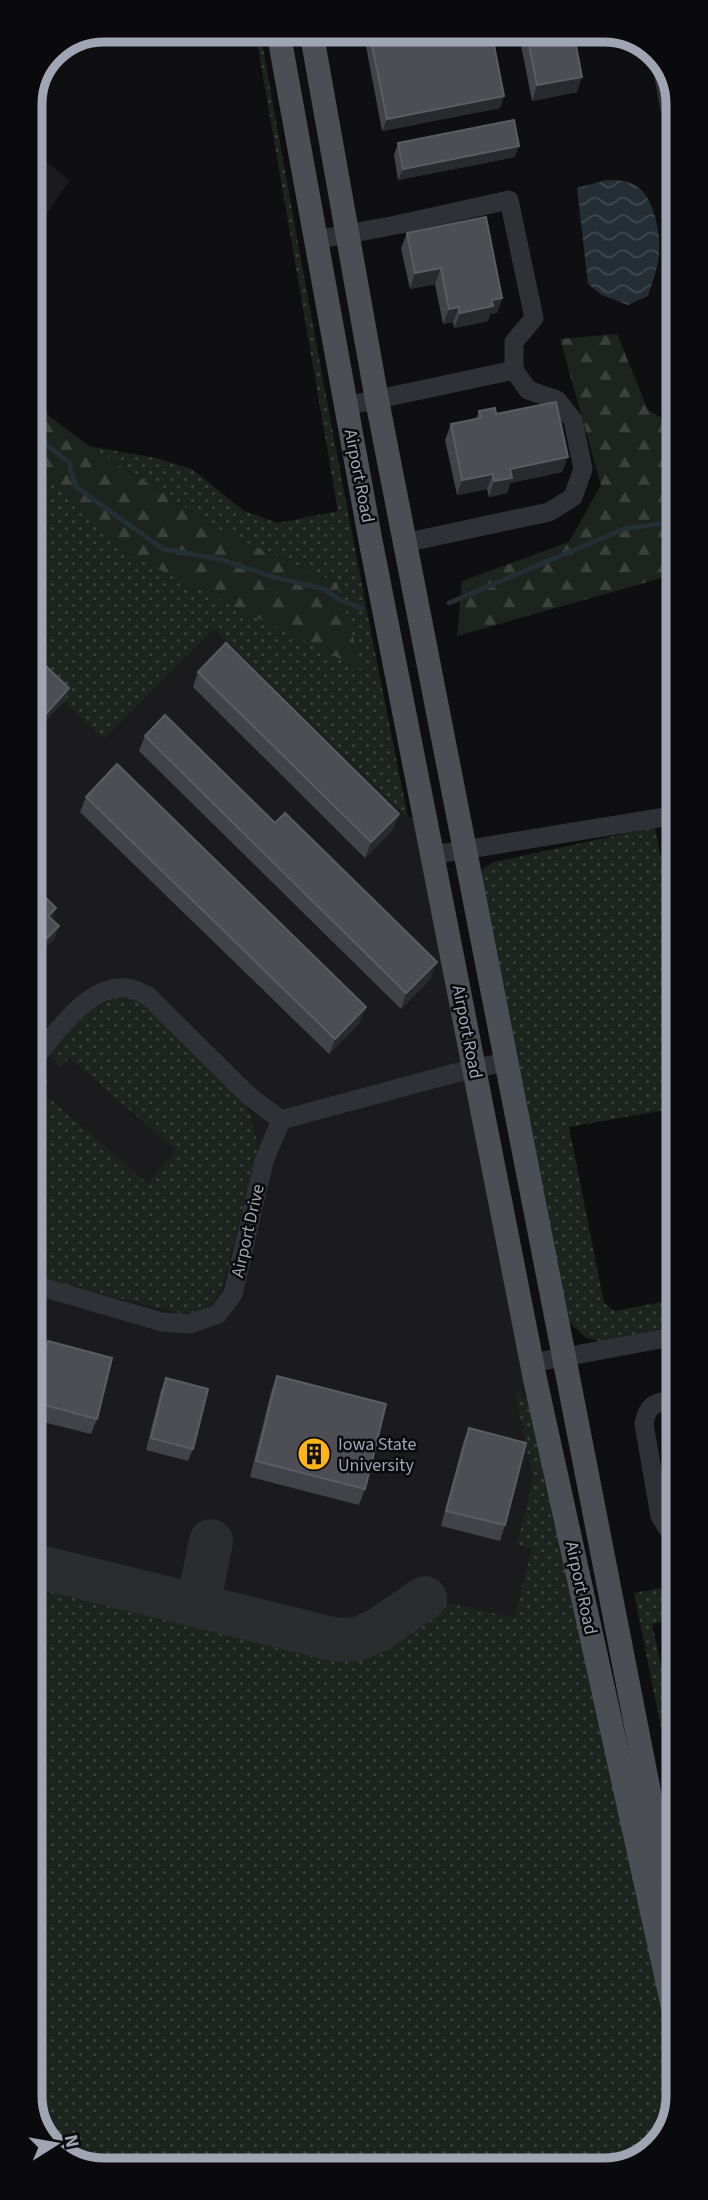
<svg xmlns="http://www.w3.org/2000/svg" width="708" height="2200" viewBox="0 0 708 2200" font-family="'Source Sans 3',sans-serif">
	<defs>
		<pattern id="grass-dots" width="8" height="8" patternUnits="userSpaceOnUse" patternTransform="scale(1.75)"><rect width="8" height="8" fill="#1c241d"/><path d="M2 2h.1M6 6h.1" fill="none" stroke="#3a413b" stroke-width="1.8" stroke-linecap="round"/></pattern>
		<pattern id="forest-firs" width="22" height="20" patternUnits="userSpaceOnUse" patternTransform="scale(1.75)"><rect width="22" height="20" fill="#1c241d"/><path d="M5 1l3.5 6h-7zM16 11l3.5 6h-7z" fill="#3a413b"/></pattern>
		<pattern id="water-waves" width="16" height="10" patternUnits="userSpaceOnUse" patternTransform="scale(1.75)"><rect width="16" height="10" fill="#252e35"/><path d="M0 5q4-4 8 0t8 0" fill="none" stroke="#414950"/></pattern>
	</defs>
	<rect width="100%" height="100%" fill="#0f0f11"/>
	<g fill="#1b1b1e">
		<polygon points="30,147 69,181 30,238"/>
		<polygon points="30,458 381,683 408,817 415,816 533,1408 678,2073 678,2096 663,2141 623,2168 99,2170 55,2152 32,2115"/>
	</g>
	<g fill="url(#grass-dots)">
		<path d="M255 30H260C306 293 355 556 408 818L214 629 103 739 31 668 30 458 138 559 337 583 227 534 89 446 156 458 192 469 244 511 278 523 338 511Z"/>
		<polygon points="655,827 677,939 677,1108 569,1127 604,1303 615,1311 677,1299 677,1326 600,1341 586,1338 569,1322 480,880 482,869 494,862"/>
		<path d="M122 996 143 1001 240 1097C252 1115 256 1129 257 1150L223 1286C211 1306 207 1312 183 1314L31 1276V1259L34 1258 31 1250V1072L36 1067 49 1081 41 1091 147 1183 176 1150 69 1058 61 1067 48 1054 91 1005 103 998Z"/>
		<polygon points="515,1392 521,1392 523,1397 527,1397 531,1400 678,2073 678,2096 663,2141 623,2168 99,2170 55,2152 32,2115 32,1576 335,1651 377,1647 448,1603 514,1618 532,1549 517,1545 533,1479"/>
		<polygon points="678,1585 678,1619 652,1624 678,1740 678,1813 634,1593"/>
	</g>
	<g fill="url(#forest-firs)">
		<polygon points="617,334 648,410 676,426 676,574 457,636 462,581 569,542 601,485 560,339"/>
		<polygon points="30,379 49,416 89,446 227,534 337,583 363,670 138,559 30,458"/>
	</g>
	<path fill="url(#water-waves)" d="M606 180C617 180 628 180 638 187 654 198 661 235 659 253 658 268 652 283 648 296L628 305 602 295 588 284 577 188Z"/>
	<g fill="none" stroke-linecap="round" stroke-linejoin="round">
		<g stroke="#252e35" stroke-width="5">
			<polyline points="30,432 70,463 70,469 76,487 163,549 219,559 270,576 324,589 340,600 361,608"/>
			<polyline points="449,603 624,529 676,521"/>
		</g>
		<g stroke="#2b2c30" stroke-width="44">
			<polyline points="32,1565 337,1640 358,1639 378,1630 425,1598"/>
			<polyline points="198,1605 211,1541"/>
		</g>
		<g stroke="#303136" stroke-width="19">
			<polyline points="661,61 676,141"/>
			<polyline points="315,240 396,225 509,200 534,318 514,342 514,370 346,406"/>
			<polyline points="404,543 549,512 573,497 583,469 573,420 557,400 528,390 514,370"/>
			<polyline points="433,855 677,815"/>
			<path d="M31 1062C55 1036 87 983 127 988 134 989 142 993 148 996L249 1096 281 1120 264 1161 233 1294 218 1314 190 1324 162 1322 31 1284"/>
			<polyline points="281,1120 455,1073 505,1062"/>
			<polyline points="532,1363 677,1336"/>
			<path d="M677 1399C658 1403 648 1401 644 1424L660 1516 668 1529 678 1533"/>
		</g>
		<g stroke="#4c4e55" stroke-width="24">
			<polyline points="278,30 370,538 535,1379 678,2030"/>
			<polyline points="311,30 377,400 651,1802 678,1927"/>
		</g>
	</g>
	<g fill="#424349">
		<polygon points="363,30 491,30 504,96 500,108 382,131"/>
		<polygon points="518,30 573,30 577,92 532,101"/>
		<polygon points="398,143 515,157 398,180 394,155"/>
		<polygon points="407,233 502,298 497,313 490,314 488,321 454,328 453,322 443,324 435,284 410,289 401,248"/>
		<polygon points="479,411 496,414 562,472 510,483 507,493 489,497 487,489 457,495 445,440 451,424 476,419"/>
		<polygon points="676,630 677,696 675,696 666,646 671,631"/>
		<polygon points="31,652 69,688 65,700 38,729 31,722"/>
		<polygon points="198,672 399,814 393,829 365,858 193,687"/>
		<polygon points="145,736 431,978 401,1009 139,751"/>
		<polygon points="86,797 360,1022 329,1054 80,812"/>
		<polygon points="31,883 52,920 55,938 34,958 31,956"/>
		<polygon points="48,1341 97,1419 91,1434 31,1419 31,1402 43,1357"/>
		<polygon points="277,1376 365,1489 359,1505 250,1477 271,1392"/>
		<polygon points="166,1378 193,1449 188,1461 146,1450 161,1390"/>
		<polygon points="677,1411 678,1487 666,1428 672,1412"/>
		<polygon points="469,1428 505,1525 500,1541 441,1526 463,1443"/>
	</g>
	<g fill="#292a2e">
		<polygon points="582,77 577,92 532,101 537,85"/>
		<polygon points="504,96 500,108 382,131 387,119"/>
		<polygon points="519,146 515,157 398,180 403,169"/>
		<polygon points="441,268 435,284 410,289 415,273"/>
		<polygon points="502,298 497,313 490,314 488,321 454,328 460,313 492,300"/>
		<polygon points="459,307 453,322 443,324 449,309"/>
		<polygon points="568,457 562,472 510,483 507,493 489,497 494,481 510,469"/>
		<polygon points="493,474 487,489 457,495 462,480"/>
		<polygon points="69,688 65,700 38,729 43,717"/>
		<polygon points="399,814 393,829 365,858 371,842"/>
		<polygon points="56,908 52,920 48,916"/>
		<polygon points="59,926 55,938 34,958 38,947"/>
		<polygon points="437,962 431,978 401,1009 406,993"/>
		<polygon points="366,1007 360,1022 329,1054 335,1039"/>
	</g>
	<g fill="#4c4e54" stroke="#595c63" stroke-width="2">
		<polygon points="369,30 491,30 504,96 387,119"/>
		<polygon points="526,30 573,30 582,77 537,85"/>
		<polygon points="514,120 519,146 403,169 398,143"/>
		<polygon points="486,217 502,298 492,300 493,306 460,313 459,307 449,309 441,268 415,273 407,233"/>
		<polygon points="556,402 568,457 510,469 512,478 494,481 493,474 462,480 451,424 481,418 479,411 495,408 496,414"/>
		<polygon points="676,630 676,660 671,631"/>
		<polygon points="226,643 399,814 371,842 198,672"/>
		<polygon points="31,652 69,688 43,717 31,706"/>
		<polygon points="165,715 275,823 285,813 437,962 406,993 145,736"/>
		<polygon points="117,764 366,1007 335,1039 86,797"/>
		<polygon points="31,883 56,908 48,916 59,926 38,947 31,940"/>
		<polygon points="48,1341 112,1358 97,1419 33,1402"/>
		<polygon points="277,1376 386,1404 365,1489 256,1461"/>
		<polygon points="166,1378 208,1389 193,1449 151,1438"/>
		<polygon points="677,1411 677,1443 672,1412"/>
		<polygon points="469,1428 526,1443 505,1525 446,1511"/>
	</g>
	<defs>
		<symbol id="building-disc" viewBox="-11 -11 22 22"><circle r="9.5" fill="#fdb41b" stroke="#0a0a0c"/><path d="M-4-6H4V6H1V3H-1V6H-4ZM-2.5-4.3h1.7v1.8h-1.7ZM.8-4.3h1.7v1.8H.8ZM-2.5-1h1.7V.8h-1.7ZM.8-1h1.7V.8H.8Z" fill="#111"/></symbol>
	</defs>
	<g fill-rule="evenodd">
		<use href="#building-disc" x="295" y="1435" width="38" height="38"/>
	</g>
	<g text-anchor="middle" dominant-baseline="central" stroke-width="5" stroke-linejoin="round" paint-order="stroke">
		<g font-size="18" fill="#9fa5b3" stroke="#0a0a0c">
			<text transform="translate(359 476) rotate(79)">Airport Road</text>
			<text transform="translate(467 1032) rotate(79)">Airport Road</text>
			<text transform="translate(248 1231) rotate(-77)">Airport Drive</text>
			<text transform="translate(581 1588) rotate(78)">Airport Road</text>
		</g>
		<g font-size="18" fill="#9fa5b3" stroke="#0a0a0c" text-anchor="start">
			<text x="338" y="1444">Iowa State<tspan x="338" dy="21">University</tspan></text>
		</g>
	</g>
	<path d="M0 0H708V2200H0ZM104 42H604A62 62 0 0 1 666 104V2096A62 62 0 0 1 604 2158H104A62 62 0 0 1 42 2096V104A62 62 0 0 1 104 42Z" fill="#0a0a0c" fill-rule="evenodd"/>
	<path fill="none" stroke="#9fa5b3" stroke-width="9" d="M104 42H604A62 62 0 0 1 666 104V2096A62 62 0 0 1 604 2158H104A62 62 0 0 1 42 2096V104A62 62 0 0 1 104 42Z"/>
	<g transform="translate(56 2144) rotate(79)" stroke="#0a0a0c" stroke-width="5" paint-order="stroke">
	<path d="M0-5L12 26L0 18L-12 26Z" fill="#9fa5b3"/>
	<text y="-10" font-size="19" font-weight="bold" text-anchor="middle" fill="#9fa5b3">N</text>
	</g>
</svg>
